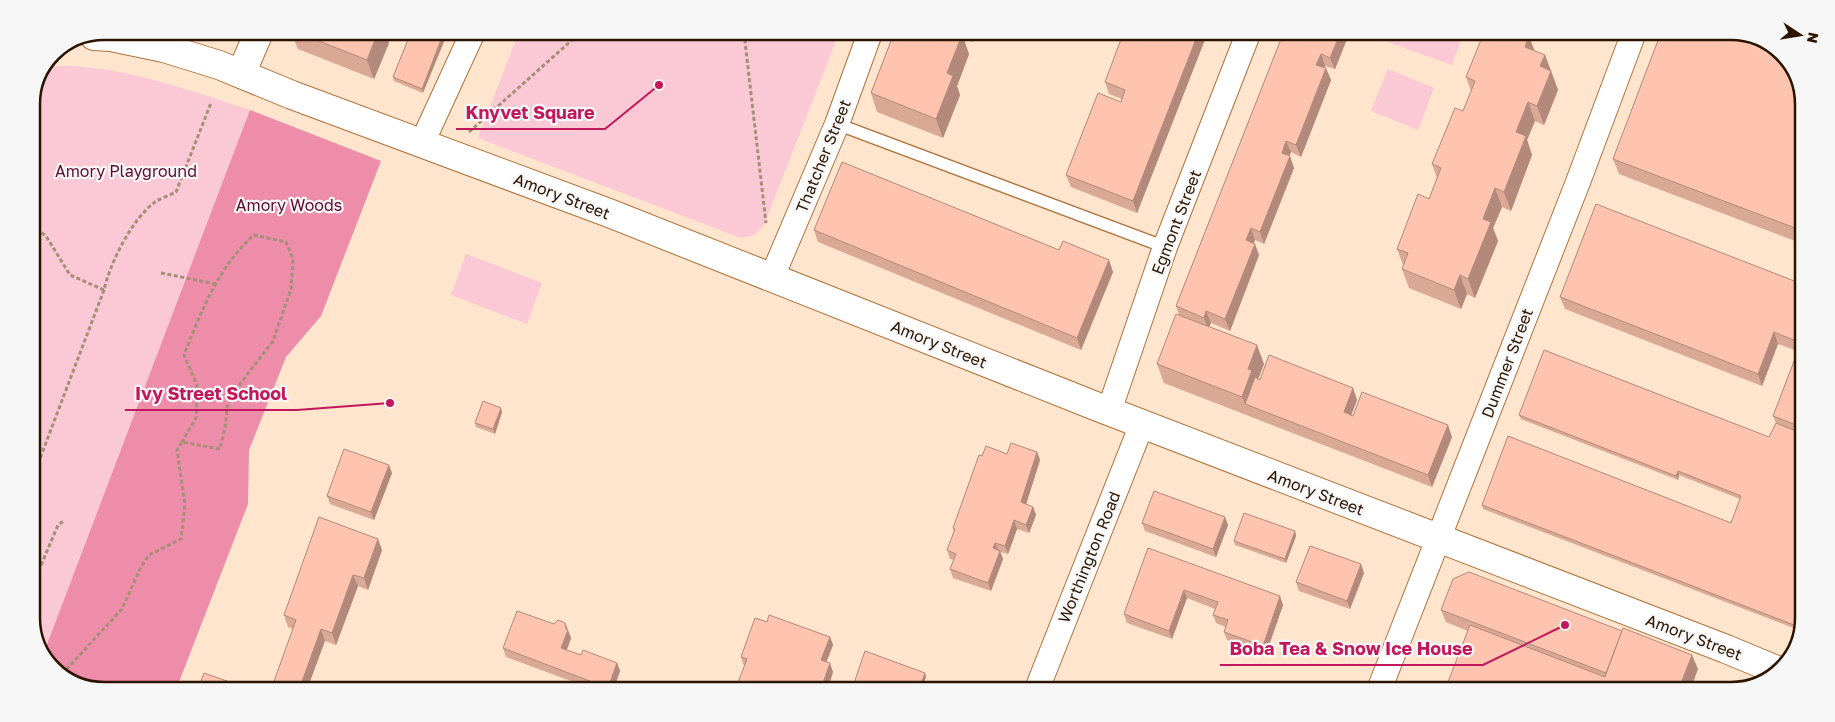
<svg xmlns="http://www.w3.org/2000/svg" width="1835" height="722" viewBox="0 0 1835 722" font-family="'Golos Text',sans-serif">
	<rect width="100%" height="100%" fill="#ffe4ce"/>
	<g fill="#fac9d5">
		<polygon points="519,32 839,33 764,225 754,235 741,238 478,138"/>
		<polygon points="1391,34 1463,35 1452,65 1388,42"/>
		<path d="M46 66C116 63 185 89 250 110L43 655 31 623V100Z"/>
		<polygon points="1388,69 1434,88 1418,130 1371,111"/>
		<polygon points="466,254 542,283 527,324 451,295"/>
	</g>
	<polygon fill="#ed8da9" points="250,110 381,161 321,316 286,357 249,450 248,504 177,687 80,687 47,662 43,655"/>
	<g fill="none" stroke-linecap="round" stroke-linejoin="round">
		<defs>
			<polyline id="service" points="837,124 1165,247"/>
			<g id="minor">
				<polyline points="422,143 473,32"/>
				<polyline points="772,277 837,124 870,33"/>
				<polyline points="1109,411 1165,247 1248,34"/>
				<polyline points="1037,689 1142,424"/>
				<polyline points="1379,690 1578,182 1633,35"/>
			</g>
			<g id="tertiary">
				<polyline points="94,36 111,37 164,48 219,65 292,95 609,213 1098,407 1726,649 1779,671"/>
				<polyline points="241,74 259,32"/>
			</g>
		</defs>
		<use href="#service" stroke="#af733c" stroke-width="14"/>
		<use href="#minor" stroke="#af733c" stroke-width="26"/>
		<use href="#tertiary" stroke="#af733c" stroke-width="30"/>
		<g stroke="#a78e78" stroke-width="3" stroke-dasharray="4 2.5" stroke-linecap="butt">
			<polyline points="744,33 766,223"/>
			<polyline points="469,132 581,32"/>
			<polyline points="31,225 46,236 70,275 104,290"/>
			<polyline points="161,273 216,284"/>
			<path d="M31 482 104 290C110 263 132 219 155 202 161 198 170 195 176 192L211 103"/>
			<polyline points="31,565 36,578"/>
			<polyline points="31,589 58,525 65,520"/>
			<path d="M62 674 122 609 141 567 149 555 181 539 185 505 177 450 182 442 220 449 226 423 227 407 240 384 273 341 291 289 293 259 286 242 254 235C218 267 201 312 184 355L197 385 196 418 182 442"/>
		</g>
		<use href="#service" stroke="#fff" stroke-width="11"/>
		<use href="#minor" stroke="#fff" stroke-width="24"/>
		<use href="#tertiary" stroke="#fff" stroke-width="28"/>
	</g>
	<g fill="#daa996">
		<polygon points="291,32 385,32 389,43 374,79 298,49"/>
		<polygon points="411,32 423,93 394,81 393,77"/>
		<polygon points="894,33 976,33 972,42 964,39 969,54 957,86 960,95 943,138 877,112 871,93"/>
		<polygon points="1123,34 1210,34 1208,37 1206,37 1137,213 1071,187 1066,175 1121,102 1122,99 1109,94 1105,82"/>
		<polygon points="1283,34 1349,34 1335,69 1325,66 1324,68 1331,80 1301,157 1291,152 1289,156 1294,168 1264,244 1255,240 1254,243 1259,255 1230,331 1211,323 1209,327 1264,364 1258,379 1260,380 1353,388 1357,400 1351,415 1452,437 1432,487 1164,383 1157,364 1179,315 1176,306"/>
		<polygon points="1529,36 1534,51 1545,55 1558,90 1544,125 1535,121 1527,140 1532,155 1511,211 1502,207 1493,228 1498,241 1475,298 1467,294 1461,309 1409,288 1402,269 1403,265 1397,249 1429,199 1437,178 1432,164 1463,111 1471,91 1466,77"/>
		<polygon points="1804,99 1803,244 1619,174 1613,159"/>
		<polygon points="814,230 1059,250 1113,272 1081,350 818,242"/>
		<polygon points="1802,284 1800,618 1796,629 1483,509 1482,505 1731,523 1740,499 1679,475 1678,480 1521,419 1519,415 1769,437 1776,423 1773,416 1798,351 1778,344 1762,386 1565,309 1560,297"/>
		<polygon points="502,412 495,434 476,427 475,423"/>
		<polygon points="1037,452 1040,460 1026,504 1033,507 1036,515 1029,533 1017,529 1008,554 1000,552 1003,559 991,591 953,578 950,569 954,560 950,559 947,550 954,532 953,528 982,456 1007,454"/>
		<polygon points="392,473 374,520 330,504 327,496"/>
		<polygon points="1142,523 1228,525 1216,557 1145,531"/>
		<polygon points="1295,531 1296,536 1286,563 1235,545 1234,541"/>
		<polygon points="1148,548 1283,605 1266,654 1227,640 1224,632 1226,627 1216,623 1213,615 1215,609 1187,598 1172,639 1127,623 1124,614"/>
		<polygon points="382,550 368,590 358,586 336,645 288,627 284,615"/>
		<polygon points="1364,573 1350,609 1299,591 1296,582"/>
		<polygon points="1441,610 1698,669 1445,690 1468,631 1446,622"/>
		<polygon points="767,622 830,637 833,645 826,662 833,672 744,666 741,657"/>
		<polygon points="565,623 571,638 567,650 581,655 617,663 620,671 614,688 590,688 506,657 503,648 554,624"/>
		<polygon points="925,673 926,677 922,689 854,689 853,686"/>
	</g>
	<g fill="#b2897a">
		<polygon points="378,32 385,32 389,43 374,79 367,60"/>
		<polygon points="444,32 448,32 423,93 422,89"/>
		<polygon points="969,33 976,33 972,42"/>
		<polygon points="1198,34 1205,34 1206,37 1137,213 1133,201"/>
		<polygon points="1340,34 1349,34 1335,69 1330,58"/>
		<polygon points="962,35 969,54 957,86 960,95 943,138 936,119 947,73"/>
		<polygon points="1529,36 1536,55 1525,47"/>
		<polygon points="1321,54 1325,66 1321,76 1316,65"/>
		<polygon points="1545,55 1558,90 1544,125 1537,106 1540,66"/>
		<polygon points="1326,68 1331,80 1301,157 1296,145"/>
		<polygon points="1528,102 1535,121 1527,140 1532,155 1511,211 1504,192 1516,132"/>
		<polygon points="1286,141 1291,152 1286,165 1282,153"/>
		<polygon points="1290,156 1294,168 1264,244 1260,232"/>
		<polygon points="1495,188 1502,207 1493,228 1498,241 1475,298 1468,279 1483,219"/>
		<polygon points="1251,228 1255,240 1250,252 1246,240"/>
		<polygon points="1255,244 1259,255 1230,331 1225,319"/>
		<polygon points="1109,260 1113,272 1081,350 1077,338"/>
		<polygon points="1460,275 1467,294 1461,309 1454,290"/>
		<polygon points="1206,311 1211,323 1208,329 1204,318"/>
		<polygon points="1774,332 1778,344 1762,386 1758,374"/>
		<polygon points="1257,345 1264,364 1257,382 1245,404 1242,397 1248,369"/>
		<polygon points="1353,388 1357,400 1348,424 1344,412"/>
		<polygon points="501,408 502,412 495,434 493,429"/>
		<polygon points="1448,425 1452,437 1432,487 1428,475"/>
		<polygon points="1037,452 1040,460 1024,511 1021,502"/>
		<polygon points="389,465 392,473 374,520 371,512"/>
		<polygon points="1678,471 1679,475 1678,480 1676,476"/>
		<polygon points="1033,507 1036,515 1029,533 1026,525"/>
		<polygon points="1225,517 1228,525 1216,557 1213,549"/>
		<polygon points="1014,520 1017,529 1008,554 1005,546"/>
		<polygon points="1295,531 1296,536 1286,563 1285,559"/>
		<polygon points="378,539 382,550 368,590 364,578"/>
		<polygon points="995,543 998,551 993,548"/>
		<polygon points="1000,551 1003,559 991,591 988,583"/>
		<polygon points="1361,564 1364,573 1350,609 1347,601"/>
		<polygon points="353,575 358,586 336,645 332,633"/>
		<polygon points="1184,590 1187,598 1172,639 1169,631"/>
		<polygon points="1280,596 1283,605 1266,654 1263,646"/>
		<polygon points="1800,610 1800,618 1796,629 1794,625"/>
		<polygon points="565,623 571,638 564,656 561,648 566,629"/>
		<polygon points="321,629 325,641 308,687 300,687"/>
		<polygon points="830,637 833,645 824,668 821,660"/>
		<polygon points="1692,655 1698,669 1690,691 1678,691"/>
		<polygon points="617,663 620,671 614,688 608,688"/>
		<polygon points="830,663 833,672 828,689 823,683"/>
		<polygon points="925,673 926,677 922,689 919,689"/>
	</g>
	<g fill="#fec4af" stroke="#b2897a">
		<polygon points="296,32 378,32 367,60"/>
		<polygon points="411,32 444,32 422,89 393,77"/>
		<polygon points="894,33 959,33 962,35 947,73 953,76 936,119 871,93"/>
		<polygon points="1123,34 1198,34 1133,201 1066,175 1098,93 1121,102 1125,90 1105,82"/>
		<polygon points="1283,34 1340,34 1330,58 1321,54 1316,65 1326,68 1296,145 1286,141 1282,153 1290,156 1260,232 1251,228 1246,240 1255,244 1225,319 1206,311 1204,318 1176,306"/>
		<polygon points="1483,35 1526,35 1529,36 1525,47 1545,55 1540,66 1551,71 1537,106 1528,102 1516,132 1526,136 1504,192 1495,188 1483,219 1491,222 1468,279 1460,275 1454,290 1402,269 1408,253 1397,249 1418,194 1429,199 1441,168 1432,164 1455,108 1463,111 1475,81 1466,77"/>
		<polygon points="1660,35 1755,35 1788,60 1804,99 1803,231 1613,159"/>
		<polygon points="842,162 1059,250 1063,241 1109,260 1077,338 814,230"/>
		<polygon points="1596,204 1802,284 1801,427 1773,416 1801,343 1774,332 1758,374 1560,297"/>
		<polygon points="1176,314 1257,345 1248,369 1252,370 1242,397 1157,364"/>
		<polygon points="1544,350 1769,437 1776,423 1801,433 1800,610 1794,625 1482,505 1508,436 1731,523 1741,496 1678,471 1676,476 1519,415"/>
		<polygon points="1269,355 1353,388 1344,412 1353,416 1362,392 1448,425 1428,475 1245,404 1255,377 1260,380"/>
		<polygon points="483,401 501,408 493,429 475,423"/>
		<polygon points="1011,443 1037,452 1021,502 1033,507 1026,525 1014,520 1005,546 995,543 993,548 1000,551 988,583 950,569 956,554 947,550 955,529 953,528 979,455 982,456 986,446 1007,454"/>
		<polygon points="344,449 389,465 371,512 327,496"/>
		<polygon points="1154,491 1225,517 1213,549 1142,523"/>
		<polygon points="1244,513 1295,531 1285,559 1234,541"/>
		<polygon points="319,517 378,539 364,578 353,575 332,633 321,629 300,687 272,687 296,620 284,615"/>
		<polygon points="1310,546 1361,564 1347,601 1296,582"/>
		<polygon points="1148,548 1280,596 1263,646 1224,632 1228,620 1213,615 1218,602 1184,590 1169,631 1124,614"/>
		<polygon points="1469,572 1622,631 1606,673 1441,610 1453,579"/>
		<polygon points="517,611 554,624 558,620 565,623 566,629 568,630 561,648 581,655 583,650 617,663 608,688 503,648"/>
		<polygon points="769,615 830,637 821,660 830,663 823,683 832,687 832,689 736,688 747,659 741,657 755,618 767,622"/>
		<polygon points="1470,625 1605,677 1623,628 1692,655 1678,691 1445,690"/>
		<polygon points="865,651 925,673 919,689 861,689 853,686"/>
		<polygon points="204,673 244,687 199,687"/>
		<polygon points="1084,685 1095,689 1083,689"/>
	</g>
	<g text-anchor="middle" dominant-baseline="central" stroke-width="4.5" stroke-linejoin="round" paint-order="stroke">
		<g font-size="16" fill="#2c1500" stroke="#f7f7f7">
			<text transform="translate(823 156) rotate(-68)">Thatcher Street</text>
			<text transform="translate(562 196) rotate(21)">Amory Street</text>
			<text transform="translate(1176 222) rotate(-69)">Egmont Street</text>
			<text transform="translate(939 344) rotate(22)">Amory Street</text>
			<text transform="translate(1507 363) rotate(-69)">Dummer Street</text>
			<text transform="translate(1316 492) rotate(21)">Amory Street</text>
			<text transform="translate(1089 557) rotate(-68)">Worthington Road</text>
			<text transform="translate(1694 637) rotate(21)">Amory Street</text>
		</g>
		<g font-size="16" fill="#610b31" stroke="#f7f7f7">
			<text x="126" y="171">Amory Playground</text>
			<text x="289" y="205">Amory Woods</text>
		</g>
	</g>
	<path d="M0 0H1835V722H0ZM104 40H1731A64 64 0 0 1 1795 104V618A64 64 0 0 1 1731 682H104A64 64 0 0 1 40 618V104A64 64 0 0 1 104 40Z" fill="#f7f7f7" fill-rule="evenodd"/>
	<path fill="none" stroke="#2c1500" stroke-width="2.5" d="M104 40H1731A64 64 0 0 1 1795 104V618A64 64 0 0 1 1731 682H104A64 64 0 0 1 40 618V104A64 64 0 0 1 104 40Z"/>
	<path fill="none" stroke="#c2185b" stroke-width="2" d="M659 85L605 129H456M390 403L297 410H125M1565 625L1483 665H1220"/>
	<g fill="#c2185b" stroke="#f7f7f7" stroke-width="2">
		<circle cx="659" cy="85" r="5"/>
		<circle cx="390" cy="403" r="5"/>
		<circle cx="1565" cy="625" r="5"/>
	</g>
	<g font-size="18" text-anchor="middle" font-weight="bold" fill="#c2185b" stroke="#f7f7f7" stroke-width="4.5" stroke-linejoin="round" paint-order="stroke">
		<text x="530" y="119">Knyvet Square</text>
		<text x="211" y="400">Ivy Street School</text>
		<text x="1351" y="655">Boba Tea &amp; Snow Ice House</text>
	</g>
	<g transform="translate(1800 35) rotate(102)" stroke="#f7f7f7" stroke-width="4" paint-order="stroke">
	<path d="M0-4L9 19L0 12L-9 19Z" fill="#2c1500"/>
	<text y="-8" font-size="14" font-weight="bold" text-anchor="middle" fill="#2c1500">N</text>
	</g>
</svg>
